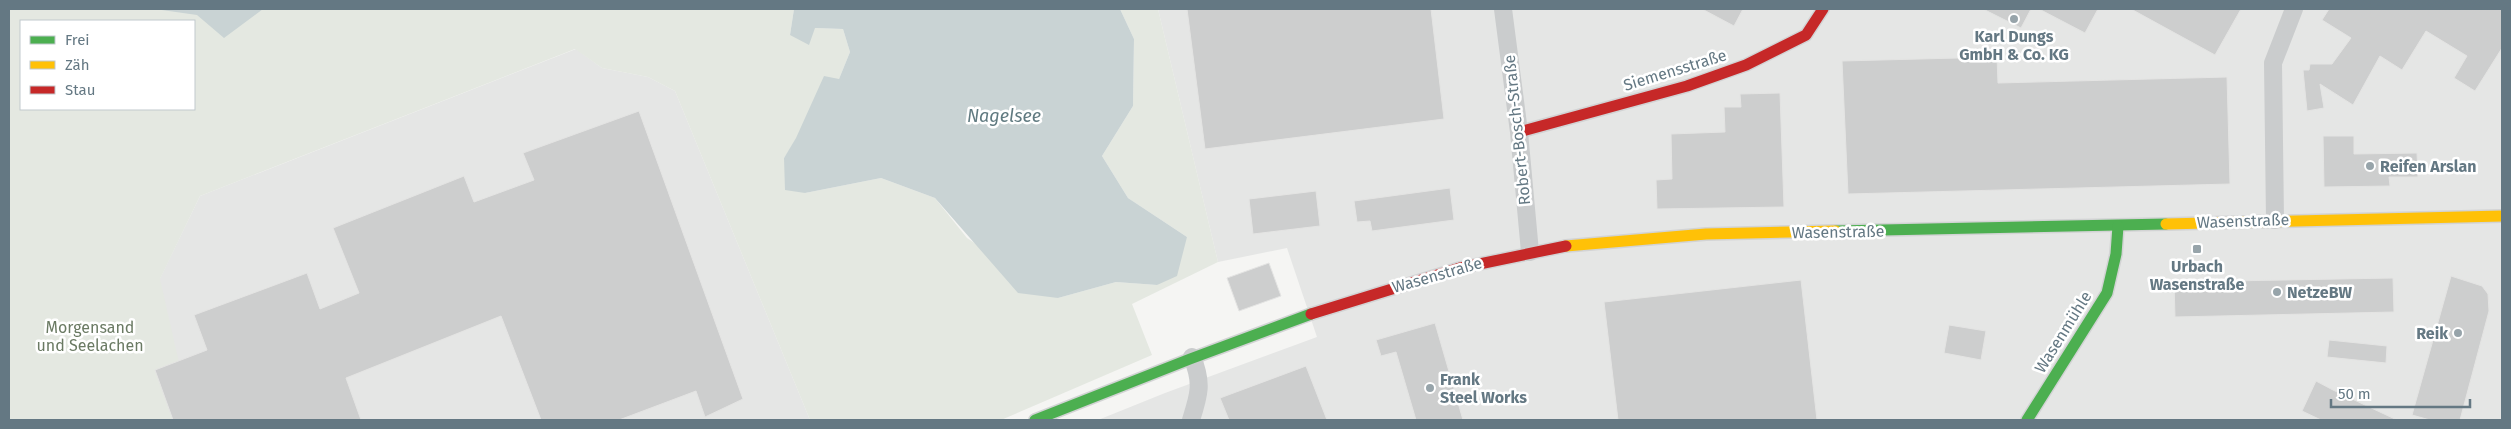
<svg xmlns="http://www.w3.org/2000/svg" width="2511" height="429" viewBox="0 0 2511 429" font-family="'Fira Sans',sans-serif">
	<rect width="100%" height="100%" fill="#f5f5f3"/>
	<g fill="#e5e6e5">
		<polygon points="1158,9 2502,9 2502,420 1098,420 1165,393 1317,337 1287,248 1218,262"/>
		<polygon points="576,49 602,68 648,77 675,91 810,420 166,420 132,336 200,196"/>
	</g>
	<path fill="#e4e8e1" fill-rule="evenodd" d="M9 9H794L790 35 815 28 843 29 850 52 839 79 784 158 805 193 881 178 935 198 967 238 1058 298 1116 282 1157 285 1187 237 1128 198 1102 156 1133 106 1134 39 1120 9H1158L1218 262 1132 304 1152 355 1001 420H810L675 91 648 77 602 68 575 49 200 196 160 279 192 420H9ZM21 21H194V109H21Z"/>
	<g fill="#c9d3d4">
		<polygon points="155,9 263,9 224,38 197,15"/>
		<polygon points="794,9 1120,9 1134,39 1133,106 1102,156 1128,198 1187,237 1177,276 1157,285 1116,282 1058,298 1018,293 935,198 881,178 805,193 785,190 784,158 796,138 824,76 839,79 850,52 843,29 815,28 809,45 790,35"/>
	</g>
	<g fill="#cdcece" stroke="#e4e4e3">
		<polygon points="1187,9 1431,9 1444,119 1205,149"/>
		<polygon points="1702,9 1743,9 1734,26"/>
		<polygon points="1983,9 2031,9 2021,28"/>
		<polygon points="2039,9 2098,9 2085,33"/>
		<polygon points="2131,9 2241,9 2215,55"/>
		<polygon points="2329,9 2502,9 2502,48 2475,91 2454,78 2467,56 2426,31 2402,70 2380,56 2353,105 2320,84 2324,108 2307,111 2303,70 2309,70 2310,64 2332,64 2351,38 2322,20"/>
		<polygon points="1997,57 1998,83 2227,77 2230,184 1848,194 1842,61"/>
		<polygon points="1780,93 1784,207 1657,209 1656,180 1672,179 1671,134 1725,132 1724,107 1741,107 1740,94"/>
		<polygon points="639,111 743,399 705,417 696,391 619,420 541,420 501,316 346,378 361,420 173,420 155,370 207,350 194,315 307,273 320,309 359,293 333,228 464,176 474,202 534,180 523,153"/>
		<polygon points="2323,136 2354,136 2354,154 2417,153 2418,177 2389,177 2390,186 2324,187"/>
		<polygon points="1450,188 1454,220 1372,231 1370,221 1357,222 1354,201"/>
		<polygon points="1316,191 1320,226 1253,234 1249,199"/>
		<polygon points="1269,263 1281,296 1239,311 1227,278"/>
		<polygon points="2451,276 2482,286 2488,294 2489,311 2460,420 2430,420 2412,415"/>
		<polygon points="2393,278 2394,312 2175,317 2174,282"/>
		<polygon points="1801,280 1817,420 1618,420 1604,302"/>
		<polygon points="1435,323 1463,420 1416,420 1396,352 1381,356 1376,340"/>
		<polygon points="1949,325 1986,331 1981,360 1944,353"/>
		<polygon points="2329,340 2387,346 2386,363 2327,357"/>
		<polygon points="1306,366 1327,420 1229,420 1220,398"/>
		<polygon points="2316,381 2333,390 2397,420 2321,420 2302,411"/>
	</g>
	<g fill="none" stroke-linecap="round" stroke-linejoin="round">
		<defs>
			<g id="fast">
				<polyline points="1836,231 2166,224"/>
				<polyline points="1035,420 1190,359 1311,314"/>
				<polyline points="2027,420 2107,293 2116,254 2118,226"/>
			</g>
			<g id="slow">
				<polyline points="2166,224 2502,216"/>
				<polyline points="1566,246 1706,234 1836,231"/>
			</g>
			<g id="jam">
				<polyline points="1519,132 1687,86 1746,65 1806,35 1823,9"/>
				<polyline points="1311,314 1460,268 1566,246"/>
			</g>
		</defs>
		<use href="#fast" stroke="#d2d3d4" stroke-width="14"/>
		<use href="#slow" stroke="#d2d3d4" stroke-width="14"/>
		<use href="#jam" stroke="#d2d3d4" stroke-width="14"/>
		<g stroke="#cacccd" stroke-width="18">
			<polyline points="1503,9 1519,132 1530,252"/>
			<polyline points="2275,220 2273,63 2294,9"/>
			<path d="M1191 420C1199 395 1203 383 1192 357"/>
		</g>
		<use href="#fast" stroke="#4caf50" stroke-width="11"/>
		<use href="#slow" stroke="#ffc107" stroke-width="11"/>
		<use href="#jam" stroke="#c62828" stroke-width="11"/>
	</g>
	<g fill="#97a4aa" stroke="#fff" stroke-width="2">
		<circle cx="2014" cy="19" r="5"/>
		<circle cx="2370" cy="166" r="5"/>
		<rect x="2192" y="244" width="10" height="10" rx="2.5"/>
		<circle cx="2277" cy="292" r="5"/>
		<circle cx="2458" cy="333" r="5"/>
		<circle cx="1430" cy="388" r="5"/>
	</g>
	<g text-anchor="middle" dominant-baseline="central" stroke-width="5" stroke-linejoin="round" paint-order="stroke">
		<g font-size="16" font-weight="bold" fill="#647883" stroke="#fff" text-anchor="start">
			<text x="2014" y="36" text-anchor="middle">Karl Dungs<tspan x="2014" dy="18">GmbH &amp; Co. KG</tspan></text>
			<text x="2380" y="166">Reifen Arslan</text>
			<text x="2197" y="266" text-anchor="middle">Urbach<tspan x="2197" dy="18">Wasenstraße</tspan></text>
			<text x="2287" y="292">NetzeBW</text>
			<text x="2448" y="333" text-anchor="end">Reik</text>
			<text x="1440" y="379">Frank<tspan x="1440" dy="18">Steel Works</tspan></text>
		</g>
		<g font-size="16" fill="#647883" stroke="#fff">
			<text transform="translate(1675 70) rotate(-17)">Siemensstraße</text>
			<text transform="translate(1517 130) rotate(-96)">Robert-Bosch-Straße</text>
			<text transform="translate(2243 221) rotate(-2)">Wasenstraße</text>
			<text transform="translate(1838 232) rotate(-1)">Wasenstraße</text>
			<text transform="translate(1437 275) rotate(-16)">Wasenstraße</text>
			<text transform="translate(2063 332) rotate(-58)">Wasenmühle</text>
		</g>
		<g font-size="16" fill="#6a7a63" stroke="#fff">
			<text x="90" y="327">Morgensand<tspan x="90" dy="18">und Seelachen</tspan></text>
		</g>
		<g font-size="18" font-style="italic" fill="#607a80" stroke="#fff">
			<text x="1004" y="116">Nagelsee</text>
		</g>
	</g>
	<rect width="2511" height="429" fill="none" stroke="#647883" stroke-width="20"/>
	<rect x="20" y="20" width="175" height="90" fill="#ffffff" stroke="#c1c9cd"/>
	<rect x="30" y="36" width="25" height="8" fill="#4caf50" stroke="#c1c9cd"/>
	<text x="65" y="45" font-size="15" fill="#647883">Frei</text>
	<rect x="30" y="61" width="25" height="8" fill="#ffc107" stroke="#c1c9cd"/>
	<text x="65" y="70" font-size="15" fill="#647883">Zäh</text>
	<rect x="30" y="86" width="25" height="8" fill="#c62828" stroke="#c1c9cd"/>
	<text x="65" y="95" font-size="15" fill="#647883">Stau</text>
	<path d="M2331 399v8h139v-8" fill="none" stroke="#647883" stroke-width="2.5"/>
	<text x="2338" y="399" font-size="15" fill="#647883" stroke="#ffffff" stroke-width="4" paint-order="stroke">50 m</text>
</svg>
